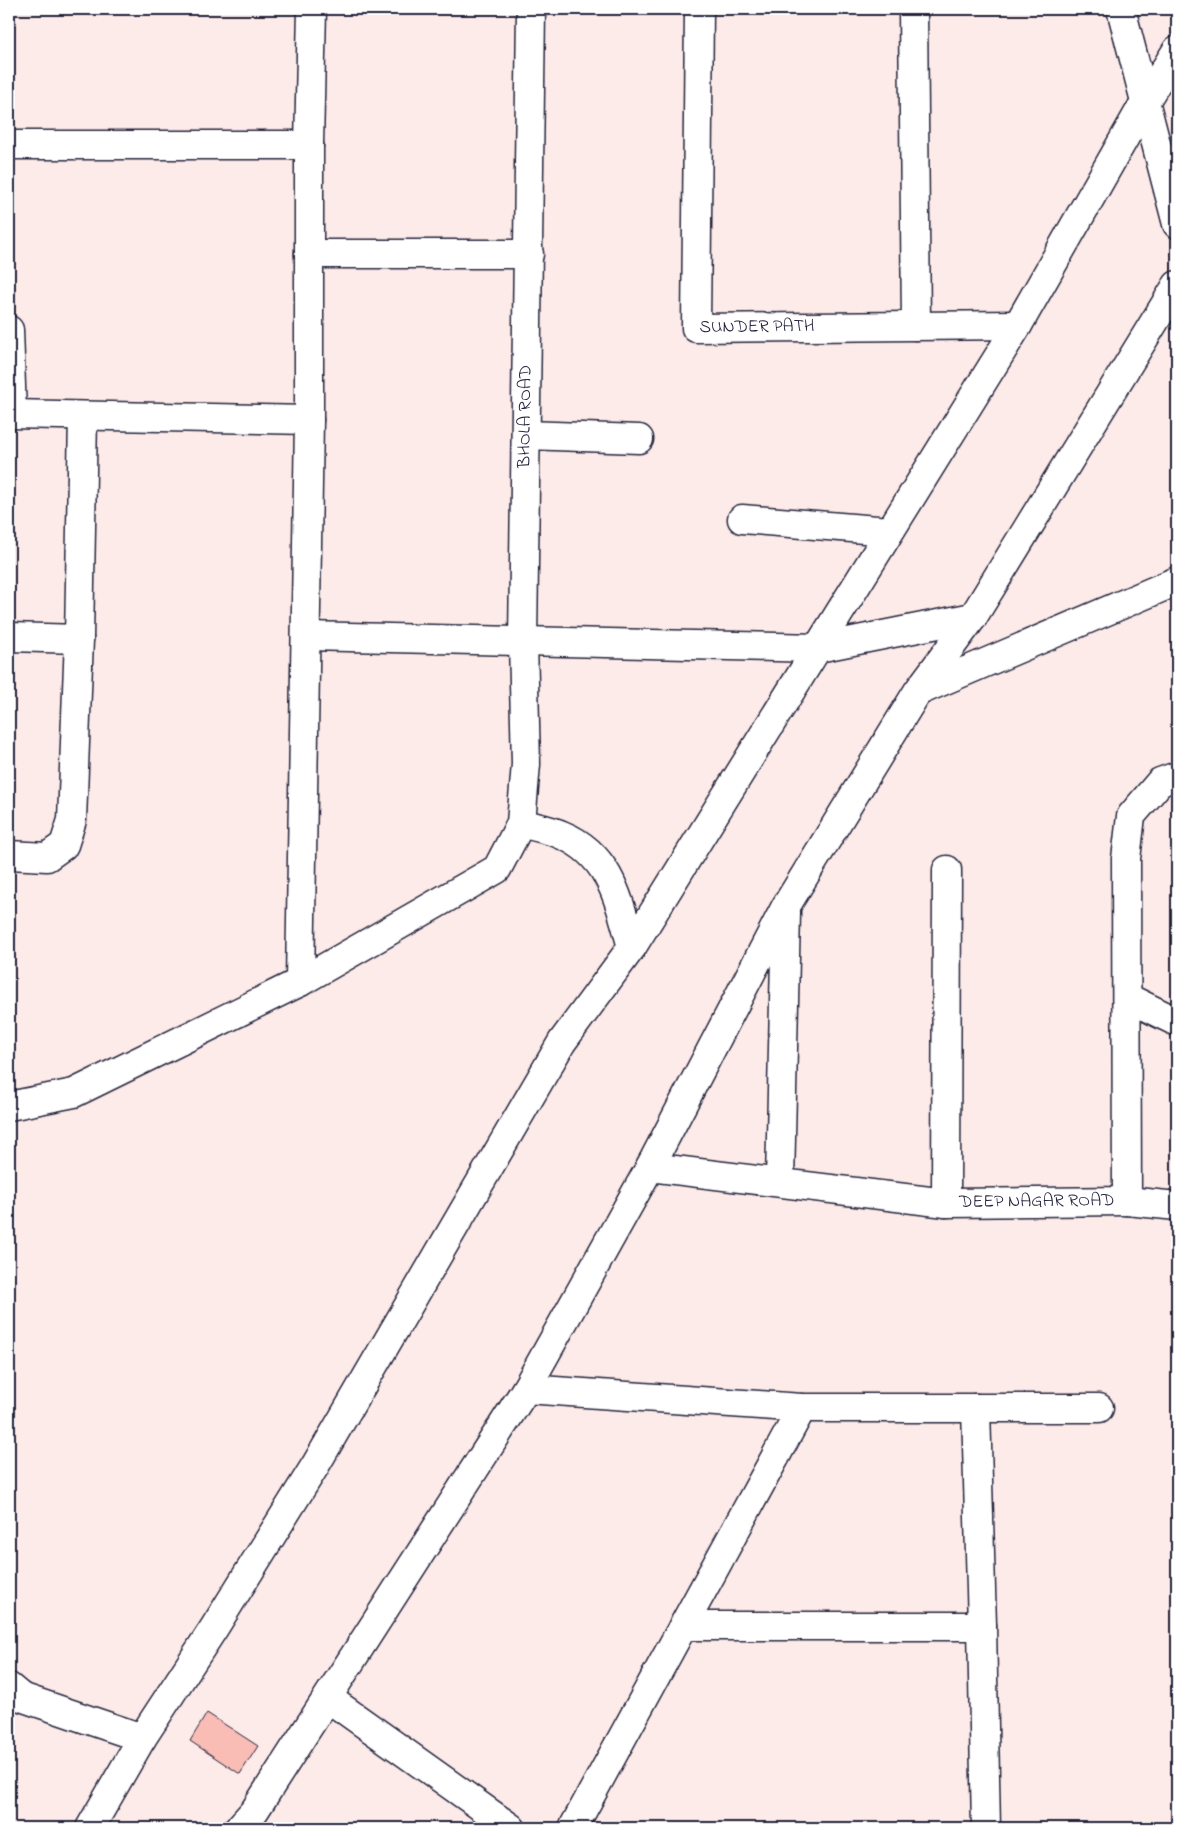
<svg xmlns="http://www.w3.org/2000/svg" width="1186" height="1837" viewBox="0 0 1186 1837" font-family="'Indie Flower',sans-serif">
	<rect width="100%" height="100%" fill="#fdebe9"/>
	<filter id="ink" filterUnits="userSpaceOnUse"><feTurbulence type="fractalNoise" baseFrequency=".02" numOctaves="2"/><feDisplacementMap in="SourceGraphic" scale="10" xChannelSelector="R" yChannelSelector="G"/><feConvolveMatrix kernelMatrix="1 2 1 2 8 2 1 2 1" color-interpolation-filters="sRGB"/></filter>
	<g filter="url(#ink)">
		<polygon fill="#f9bdb6" stroke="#22223b" points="207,1713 258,1746 240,1774 190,1741"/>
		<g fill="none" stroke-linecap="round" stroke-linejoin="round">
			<defs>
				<g id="minor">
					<path id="s1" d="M699 9 696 328 1018 325"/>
					<polyline points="913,9 916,326"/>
					<polyline points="1121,9 1177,224"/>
					<polyline points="9,145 309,145"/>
					<polyline points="309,254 529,254"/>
					<polyline points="9,330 12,414"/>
					<polyline points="9,414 309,420 309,145 312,9"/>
					<polyline points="526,435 639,439"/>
					<polyline points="742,519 889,531"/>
					<polyline points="307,636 818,648 973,617"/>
					<polyline points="9,637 79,639 83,416"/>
					<polyline points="919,691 1177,581"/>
					<path d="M521 823C534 827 549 829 562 835 611 855 619 902 632 947"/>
					<polyline points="9,855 47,857 64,845 72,820 79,639"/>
					<polyline points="300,982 309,420"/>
					<polyline points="1128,998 1177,1022"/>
					<path id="s2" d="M9 1106 74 1093 300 982 497 869 521 823 526 764 523 642 531 9"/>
					<path id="s3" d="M650 1167 946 1203 1127 1201 1126 859 1131 816 1160 782 1177 776"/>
					<polyline points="780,1182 786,912"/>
					<polyline points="1127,1201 1177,1206"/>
					<polyline points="946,1203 947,870"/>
					<polyline points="526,1389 802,1408 1099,1408"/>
					<polyline points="683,1626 982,1626 976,1408"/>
					<polyline points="982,1626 986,1828"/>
					<polyline points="9,1687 21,1697 142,1738"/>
					<polyline points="328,1698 511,1828"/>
					<polyline points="90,1828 142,1738 214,1628 315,1466 562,1042 632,947 1018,325 1146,100 1177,50"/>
					<polyline points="239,1828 255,1810 526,1389 650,1167 786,906 918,691 973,617 1177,285"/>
					<polyline points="573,1828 802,1408"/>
				</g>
			</defs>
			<use href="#minor" stroke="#22223b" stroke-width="31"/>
			<use href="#minor" stroke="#fff" stroke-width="28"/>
		</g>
	</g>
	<g text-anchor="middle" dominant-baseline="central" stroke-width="4.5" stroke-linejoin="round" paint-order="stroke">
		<g font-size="18" fill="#22223b" stroke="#fff">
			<text stroke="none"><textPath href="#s1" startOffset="380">SUNDER PATH</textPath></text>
			<text stroke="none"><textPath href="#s2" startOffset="1004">BHOLA ROAD</textPath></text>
			<text stroke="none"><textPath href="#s3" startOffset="389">DEEP NAGAR ROAD</textPath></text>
		</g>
	</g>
	<rect width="1186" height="1837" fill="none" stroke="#fff" stroke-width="30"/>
	<rect x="15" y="15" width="1156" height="1807" fill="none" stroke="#22223b" stroke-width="2" filter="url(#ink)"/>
</svg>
